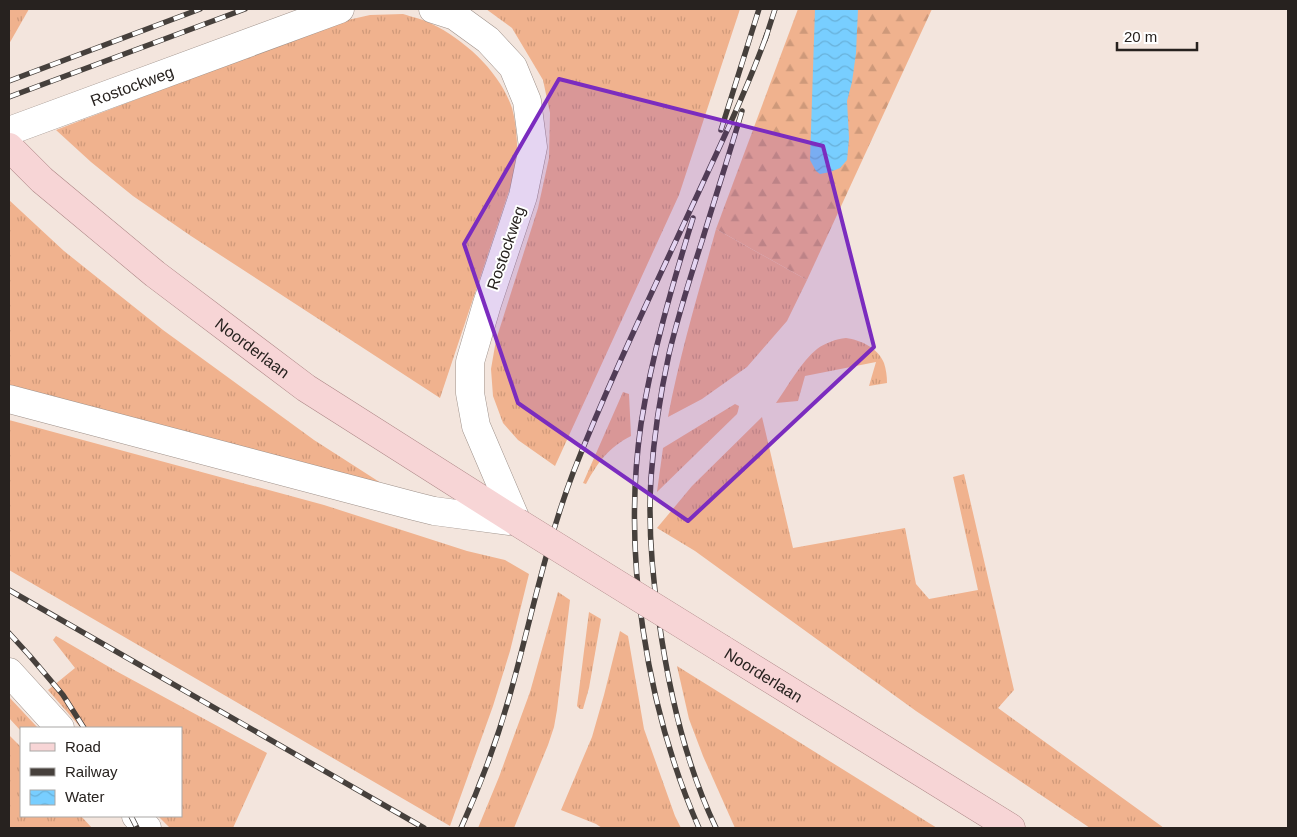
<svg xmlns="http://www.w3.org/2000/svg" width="1297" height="837" viewBox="0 0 1297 837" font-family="Arial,sans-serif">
	<defs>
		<pattern id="grass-tufts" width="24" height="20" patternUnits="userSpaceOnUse" patternTransform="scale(1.25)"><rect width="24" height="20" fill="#f0b28e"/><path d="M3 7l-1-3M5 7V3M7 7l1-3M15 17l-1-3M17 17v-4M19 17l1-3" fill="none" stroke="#ce997a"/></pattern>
		<pattern id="forest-firs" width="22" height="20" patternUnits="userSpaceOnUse" patternTransform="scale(1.25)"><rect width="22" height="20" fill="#f0b28e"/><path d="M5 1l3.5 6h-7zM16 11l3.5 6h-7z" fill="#ce997a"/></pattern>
		<pattern id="water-waves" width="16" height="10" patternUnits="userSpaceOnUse" patternTransform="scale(1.25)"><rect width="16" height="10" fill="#78ceff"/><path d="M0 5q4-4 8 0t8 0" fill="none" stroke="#68b1da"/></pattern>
	</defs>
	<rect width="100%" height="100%" fill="#f3e5dd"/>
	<g fill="url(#grass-tufts)">
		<polygon points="9,9 29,9 9,44"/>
		<polygon points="486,9 740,9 679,195 555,466 518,440 503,423 493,396 491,369 496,340 538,208 549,158 550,113 543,80 512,28"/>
		<path d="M403 14C412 17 423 19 432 24 465 40 500 72 512 108 517 126 517 145 518 164L440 398 191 236 133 196 91 162 56 130 339 22 370 15Z"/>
		<polygon points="9,200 64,251 163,330 314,440 381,483 9,385"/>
		<path d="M716 229 807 280 787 321 747 367 702 399 668 417C680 353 699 291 716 229Z"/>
		<path d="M846 338C861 340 878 348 884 363 886 369 887 376 887 383L869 386 876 362 805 376 798 401 776 403C788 386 801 362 817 349 825 343 836 339 846 338Z"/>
		<path d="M623 392 629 394 631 436C608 448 598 462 586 484L583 483Z"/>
		<polygon points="735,404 739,406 738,411 737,414 657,492 663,448"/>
		<polygon points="762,417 793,548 905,528 916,584 929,599 978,590 953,477 964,474 1014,690 998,708 1164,828 1090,828 916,711 695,551 657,528 692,486"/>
		<polygon points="9,420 324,505 467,551 505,560 529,574 510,651 493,706 450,826 9,570"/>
		<polygon points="558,592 570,600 557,710 554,727 548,745 514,828 478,828 499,777 530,692"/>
		<polygon points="589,612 601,619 589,688 583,709 580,709 577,706"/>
		<polygon points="620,631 628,636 644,729 675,816 681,828 602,828 596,824 561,810 592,737 604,695"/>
		<polygon points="56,636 116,671 267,753 233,828 170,828 158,816 181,816 181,728 81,728 48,690 75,668 53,640"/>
		<polygon points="677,666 937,828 735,828 703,756 689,719"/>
		<polygon points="9,697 38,728 21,728 21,731 9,718"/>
		<polygon points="9,735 21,747 21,816 81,816 92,828 9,828"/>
	</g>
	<polygon fill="url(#forest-firs)" points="798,9 932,9 807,280 716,229"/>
	<polygon fill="url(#water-waves)" points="815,9 858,9 856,53 852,82 847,101 849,138 847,160 840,168 830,172 820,174 816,171 810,160"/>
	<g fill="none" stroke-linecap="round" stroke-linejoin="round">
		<defs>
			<g id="minor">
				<polyline points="433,9 455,16 488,40 513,67 527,101 533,147 523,196 487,304 470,362 470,393 476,426 517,522"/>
				<path id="s1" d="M9 131 340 9"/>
				<polyline points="9,399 414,506 434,511 517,522"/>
				<polyline points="9,672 60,728"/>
				<polyline points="136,816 147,828"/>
			</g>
			<g id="major">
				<path id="s2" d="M9 147 42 180 155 274 306 388 517 522"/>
				<path id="s3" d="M722 649 1011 828"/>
			</g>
		</defs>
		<use href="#minor" stroke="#9e918a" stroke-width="29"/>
		<use href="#major" stroke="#ab8484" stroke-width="29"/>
		<use href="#minor" stroke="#fff" stroke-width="28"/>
		<use href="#major" stroke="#f7d5d6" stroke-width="28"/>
		<defs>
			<g id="rail">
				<polyline points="765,40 775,9"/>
				<polyline points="9,81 200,9"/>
				<polyline points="9,97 245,9"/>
				<polyline points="721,130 759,9"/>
				<path d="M693 218C672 286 652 354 641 424 622 555 646 707 699 828"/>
				<polyline points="9,590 424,828"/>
				<polyline points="9,633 29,655 63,695 84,728"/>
				<polyline points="131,816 137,828"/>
				<path d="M461 828C481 784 498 738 511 691 531 619 546 544 573 473 611 376 657 282 701 187 724 137 748 87 767 34"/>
				<path d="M716 828C685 763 669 692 659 621 652 574 648 525 651 478 654 436 660 395 669 354 678 316 690 278 702 241 715 198 729 155 742 111"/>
			</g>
		</defs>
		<use href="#rail" stroke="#46403c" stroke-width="5.5"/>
		<use href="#rail" stroke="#fff" stroke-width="4" stroke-dasharray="11" stroke-linecap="butt"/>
		<defs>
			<polyline id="major-bridge" points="517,522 722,649"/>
		</defs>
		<use href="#major-bridge" stroke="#ab8484" stroke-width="29" stroke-linecap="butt"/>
		<use href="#major-bridge" stroke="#f7d5d6" stroke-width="28"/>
	</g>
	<path fill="#7b2cbf" fill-opacity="0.2" stroke="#7b2cbf" stroke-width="4" stroke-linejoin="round" d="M559 79 823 146 874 347 688 521 518 403 464 244Z"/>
	<g text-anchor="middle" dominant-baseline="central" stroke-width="4" stroke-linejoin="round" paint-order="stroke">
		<g font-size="16" fill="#27221f" stroke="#fff">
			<text stroke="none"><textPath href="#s1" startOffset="131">Rostockweg</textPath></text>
			<text transform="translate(506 248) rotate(-71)">Rostockweg</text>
			<text stroke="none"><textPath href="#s2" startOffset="316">Noorderlaan</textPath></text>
			<text stroke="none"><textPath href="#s3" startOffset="49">Noorderlaan</textPath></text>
		</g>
	</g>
	<rect width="1297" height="837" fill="none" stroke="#27221f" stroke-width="20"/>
	<rect x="20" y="727" width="162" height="90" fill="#ffffff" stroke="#a9a7a5"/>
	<rect x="30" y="743" width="25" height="8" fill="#f7d5d6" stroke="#a9a7a5"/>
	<text x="65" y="752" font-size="15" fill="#27221f">Road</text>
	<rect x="30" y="768" width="25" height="8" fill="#46403c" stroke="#a9a7a5"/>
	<text x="65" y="777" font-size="15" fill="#27221f">Railway</text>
	<rect x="30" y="790" width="25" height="15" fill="url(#water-waves)" stroke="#a9a7a5"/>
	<text x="65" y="802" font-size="15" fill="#27221f">Water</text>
	<path d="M1117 42v8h80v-8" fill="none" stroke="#27221f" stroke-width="2.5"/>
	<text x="1124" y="42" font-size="15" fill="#27221f" stroke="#ffffff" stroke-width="4" paint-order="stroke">20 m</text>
</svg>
